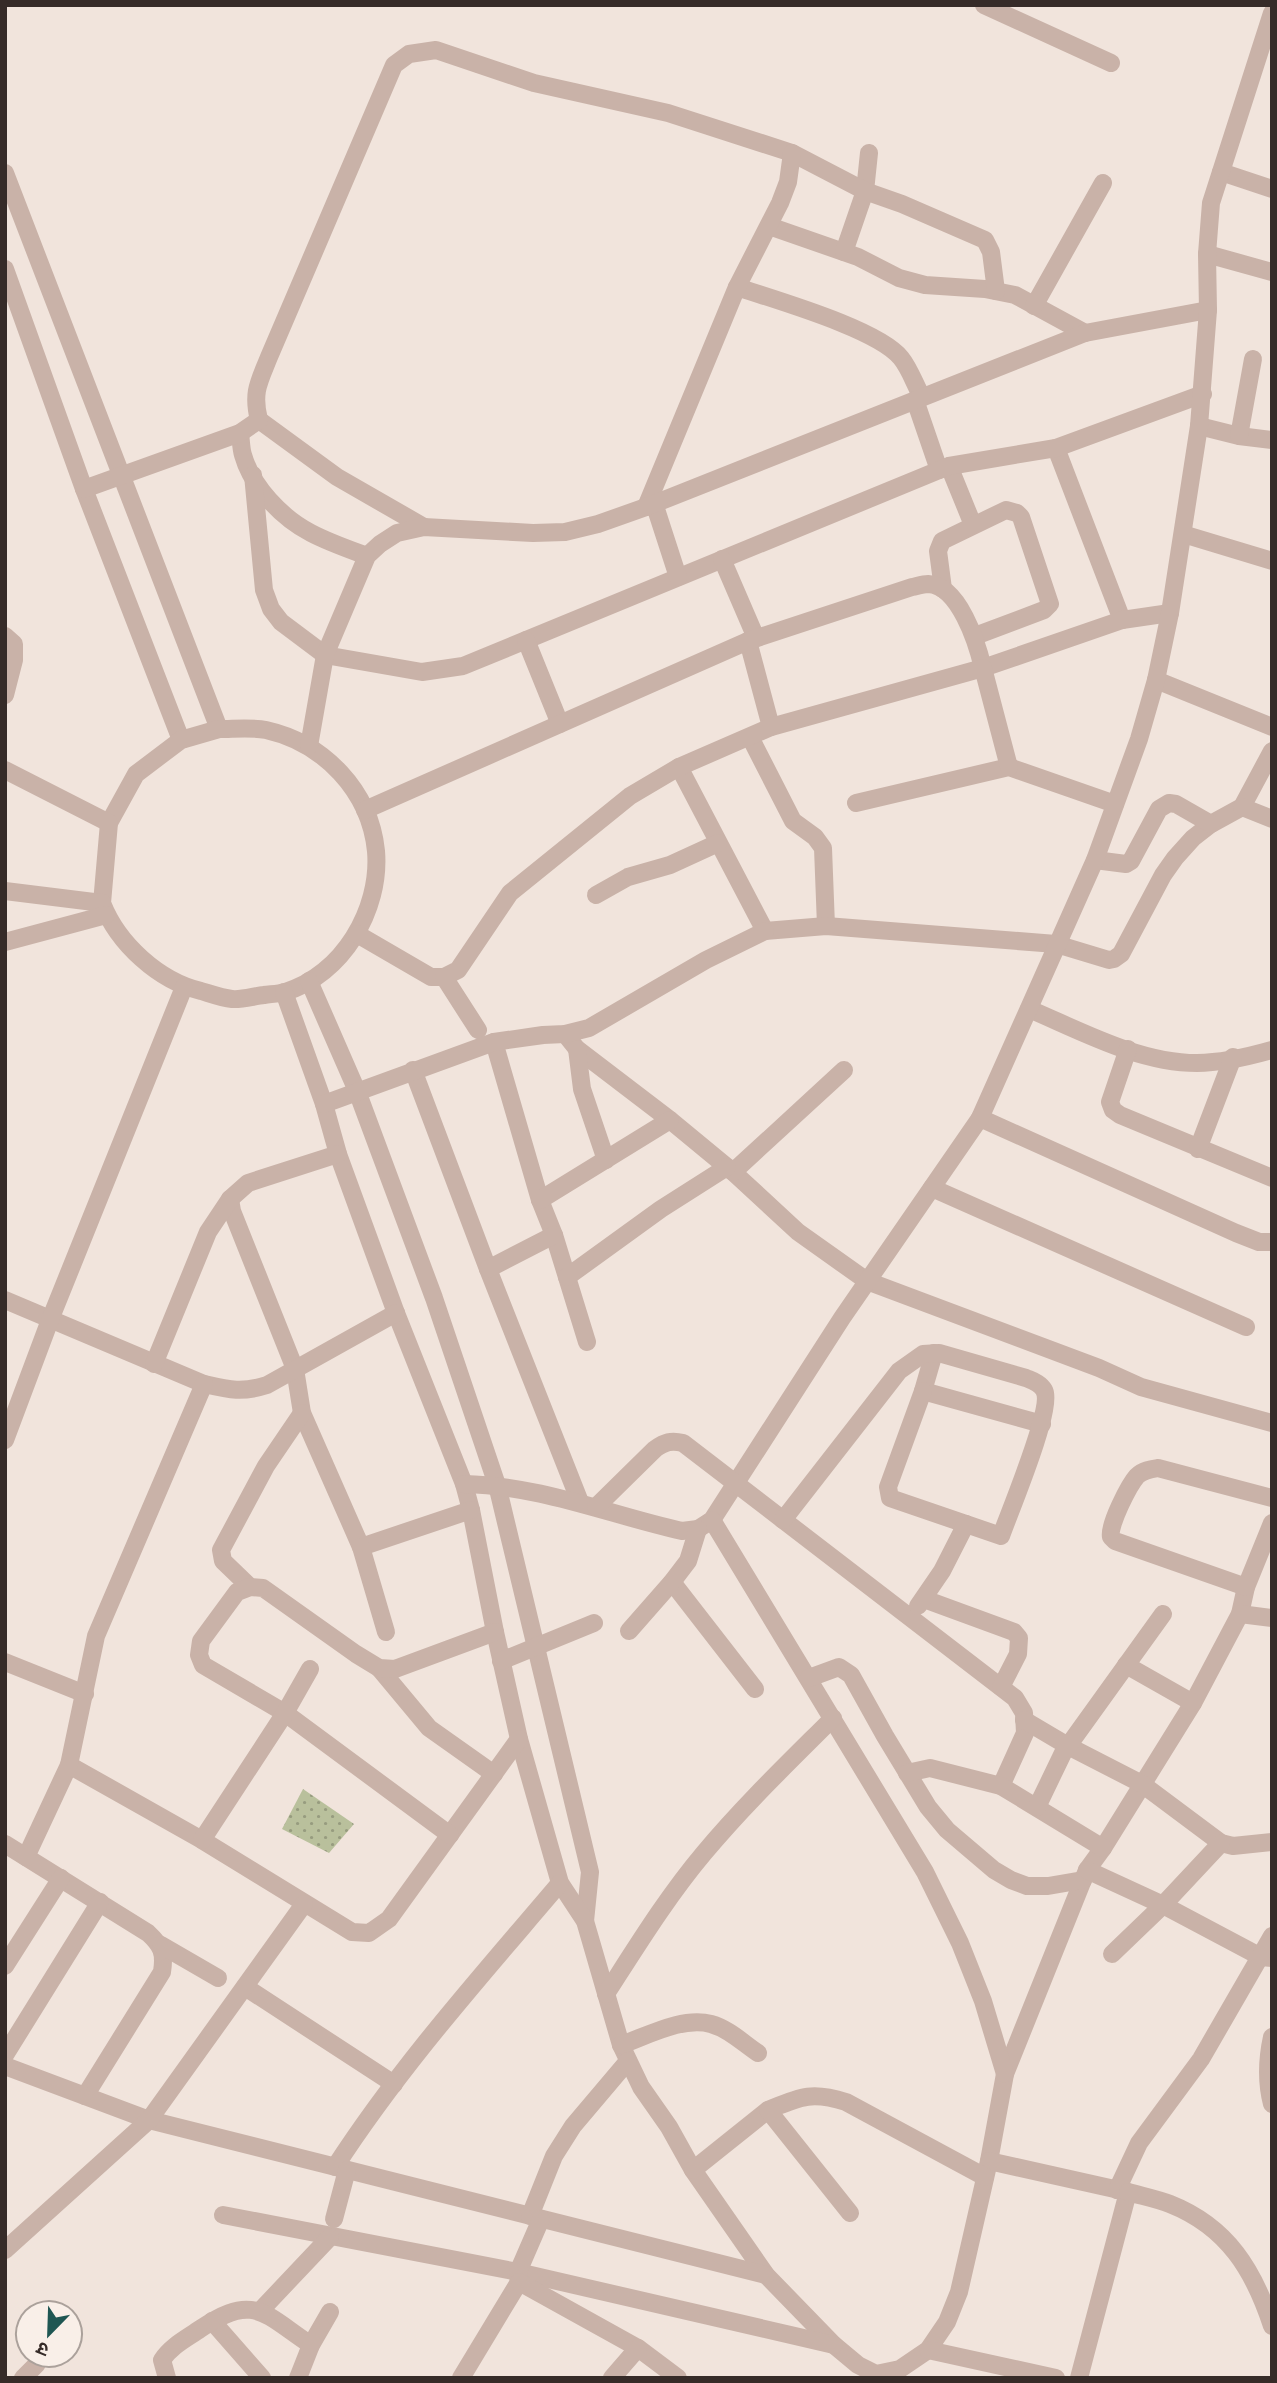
<svg xmlns="http://www.w3.org/2000/svg" width="1277" height="2383" viewBox="0 0 1277 2383" font-family="Inter,'Noto Sans Devanagari',sans-serif">
	<defs>
		<pattern id="park-dots" width="8" height="8" patternUnits="userSpaceOnUse" patternTransform="scale(1.75)"><rect width="8" height="8" fill="#b9c09c"/><path d="M2 2h.1M6 6h.1" fill="none" stroke="#979c7f" stroke-width="1.8" stroke-linecap="round"/></pattern>
	</defs>
	<rect width="100%" height="100%" fill="#f1e4dc"/>
	<polygon fill="url(#park-dots)" points="303,1789 354,1824 329,1853 282,1829"/>
	<g fill="none" stroke-linecap="round" stroke-linejoin="round">
		<g stroke="#c9b2a8" stroke-width="18">
			<polyline points="984,5 1111,63"/>
			<polyline points="1221,172 1272,189"/>
			<polyline points="5,173 219,729"/>
			<polyline points="769,226 858,257 899,278 925,285 985,289 1015,295 1085,333"/>
			<polyline points="844,252 865,191 869,153"/>
			<polyline points="1207,254 1272,272"/>
			<polyline points="5,269 84,489 181,740"/>
			<path d="M737 287C775 300 878 329 901 358 910 369 915 385 922 397"/>
			<polyline points="1034,306 1103,183"/>
			<polyline points="915,400 939,470"/>
			<polyline points="259,420 337,477 424,527"/>
			<polyline points="1199,426 1239,436 1272,440"/>
			<path d="M240 433C241 440 241 449 243 455 252 487 282 518 311 533 328 542 348 549 367 556"/>
			<polyline points="1239,436 1253,359"/>
			<polyline points="1056,448 1122,620"/>
			<polyline points="949,466 973,525"/>
			<polyline points="253,475 264,590 271,609 281,622 325,655 422,672 463,666 949,466 1056,448 1203,394"/>
			<path d="M84 489 240 433 259 420C252 392 259 382 269 357L394 65 409 54 436 50 534 83 668 113 792 153 865 191 902 204 985 240 991 252 996 291"/>
			<polyline points="654,503 678,577"/>
			<polyline points="646,507 737,287 780,203 788,182 792,153"/>
			<polyline points="1183,534 1272,561"/>
			<polyline points="722,559 756,638"/>
			<polyline points="943,589 938,551 942,541 1006,510 1017,513 1021,517 1050,604 1044,610 975,636"/>
			<polyline points="5,636 14,644 14,660 5,695"/>
			<polyline points="526,640 560,724"/>
			<polyline points="748,641 771,727"/>
			<polyline points="1156,680 1272,727"/>
			<path d="M219 729C234 729 252 727 266 730 324 743 370 791 376 851 381 910 342 975 285 992 278 994 270 994 264 995 254 996 242 1000 232 999 222 998 211 994 201 991 159 981 118 944 102 903L109 823 136 774 181 740Z"/>
			<polyline points="750,737 793,821 815,837 823,848 826,926"/>
			<polyline points="309,746 325,655 367,556 380,544 397,533 424,527 533,533 565,532 598,524 646,507 1085,333 1208,310"/>
			<polyline points="679,767 765,931 826,926 1056,944 1109,960 1114,959 1121,954 1163,875 1175,858 1193,838 1211,824 1242,807 1272,751"/>
			<polyline points="5,770 109,823"/>
			<polyline points="856,803 1009,767 1115,804"/>
			<polyline points="1242,807 1272,819"/>
			<path d="M365 810 748 641 912 587C917 586 923 584 928 584 959 585 977 643 983 668L1122 620 1170 613"/>
			<polyline points="1095,860 1126,864 1131,861 1159,809 1169,803 1176,804 1211,824"/>
			<polyline points="5,891 102,903"/>
			<polyline points="596,895 628,877 670,865 718,843"/>
			<polyline points="357,934 431,977 444,977 458,970 510,893 630,796 679,767 771,727 983,668 1009,767"/>
			<polyline points="5,942 106,915"/>
			<polyline points="444,977 478,1030"/>
			<polyline points="309,981 357,1091 434,1298 497,1485 590,1872 585,1921"/>
			<polyline points="284,992 324,1104 338,1154 396,1313 464,1484 471,1510 495,1632 519,1739 560,1883 585,1921 621,2045 641,2087 669,2127 693,2170 766,2275 834,2345 858,2365 876,2374 900,2369 928,2350 947,2322 959,2292 989,2161 1005,2074 1087,1870 1103,1848 1193,1703 1240,1614 1246,1587 1272,1523"/>
			<path d="M1029 1009C1081 1031 1139 1063 1197 1063 1219 1063 1251 1056 1272 1050"/>
			<polyline points="565,1034 577,1049 670,1120 733,1172 798,1232 867,1281 1099,1368 1141,1387 1272,1423"/>
			<polyline points="494,1042 540,1200 554,1235 587,1342"/>
			<polyline points="577,1049 582,1089 606,1160"/>
			<polyline points="1128,1049 1110,1102 1113,1110 1120,1115 1272,1178"/>
			<polyline points="413,1070 488,1269 580,1502"/>
			<polyline points="324,1104 494,1042 543,1035 565,1034 589,1028 706,960 765,931"/>
			<polyline points="980,1118 1236,1233 1259,1242 1272,1242"/>
			<polyline points="1198,1149 1233,1057"/>
			<polyline points="733,1172 844,1070"/>
			<polyline points="932,1188 1246,1327"/>
			<polyline points="230,1199 232,1211 295,1369 302,1413 361,1547 471,1510"/>
			<polyline points="540,1200 670,1120"/>
			<polyline points="488,1269 554,1235"/>
			<polyline points="567,1277 661,1209 727,1167"/>
			<path d="M5 1300 204 1384C230 1390 242 1393 267 1385L396 1313"/>
			<polyline points="934,1353 923,1391 1042,1424"/>
			<polyline points="154,1364 208,1232 230,1199 248,1183 338,1154"/>
			<polyline points="5,1440 50,1320 184,987"/>
			<path d="M464 1484C542 1486 607 1514 682 1531L698 1529 712 1520 842 1318 980 1118 1095 860 1139 739 1156 680 1170 613 1199 426 1208 310 1207 254 1211 203 1272 13"/>
			<path d="M596 1507 655 1449C665 1442 671 1440 683 1443L1015 1698 1024 1713 1025 1733 1001 1786"/>
			<polyline points="712,1520 925,1872 960,1943 983,2001 1005,2074"/>
			<path d="M783 1520 899 1371 923 1354 939 1353 1026 1378C1033 1381 1040 1383 1044 1390 1054 1407 1009 1513 1001 1536L890 1498 888 1487 923 1391"/>
			<polyline points="361,1547 386,1632"/>
			<polyline points="672,1582 755,1689"/>
			<polyline points="250,1587 223,1561 221,1550 266,1466 302,1413"/>
			<path d="M1246 1587 1115 1541 1111 1537C1108 1526 1129 1485 1137 1476 1143 1470 1151 1469 1158 1468L1272 1498"/>
			<polyline points="924,1599 1014,1632 1019,1638 1018,1654 1001,1687"/>
			<polyline points="918,1606 942,1571 966,1524"/>
			<polyline points="1240,1614 1272,1618"/>
			<polyline points="629,1631 672,1582 688,1561 698,1529"/>
			<polyline points="501,1661 594,1623"/>
			<polyline points="5,1662 85,1694"/>
			<polyline points="1126,1665 1193,1703"/>
			<polyline points="379,1668 429,1728 494,1774"/>
			<polyline points="809,1678 839,1667 851,1675 885,1736 928,1807 947,1830 994,1870 1011,1880 1027,1886 1048,1886 1083,1880"/>
			<polyline points="1024,1720 1068,1746 1142,1784 1221,1843 1233,1846 1272,1842"/>
			<polyline points="69,1765 202,1840 352,1932 369,1933 389,1919 519,1739"/>
			<polyline points="907,1773 930,1768 1001,1786 1103,1848"/>
			<polyline points="1037,1807 1063,1753 1163,1614"/>
			<polyline points="450,1835 285,1713 203,1665 199,1655 201,1641 237,1592 250,1587 263,1588 356,1654 379,1668 395,1669 495,1632"/>
			<polyline points="202,1840 285,1713 310,1669"/>
			<path d="M5 1844 148 1933C162 1946 165 1953 162 1972L85 2096"/>
			<polyline points="26,1857 69,1765 96,1636 204,1384"/>
			<polyline points="1087,1870 1163,1905 1261,1957 1272,1958"/>
			<polyline points="161,1945 218,1978"/>
			<polyline points="1112,1954 1163,1905 1221,1843"/>
			<polyline points="5,1966 61,1878"/>
			<polyline points="245,1987 394,2084"/>
			<path d="M606 1994C637 1946 667 1897 704 1853 744 1805 789 1762 833 1718"/>
			<path d="M1272 2037C1267 2060 1266 2081 1272 2104"/>
			<path d="M621 2045C647 2036 683 2016 711 2024 729 2029 743 2043 758 2053"/>
			<polyline points="5,2055 100,1902"/>
			<polyline points="5,2066 149,2120 766,2275"/>
			<polyline points="989,2161 1128,2192 1079,2378"/>
			<path d="M335 2167C401 2065 482 1975 560 1883"/>
			<polyline points="693,2170 768,2110"/>
			<polyline points="1117,2190 1139,2143 1201,2059 1272,1936"/>
			<path d="M1128 2192C1142 2196 1157 2199 1170 2204 1228 2227 1254 2271 1272 2326"/>
			<path d="M850 2213 768 2110C800 2097 811 2091 846 2102L985 2177"/>
			<polyline points="223,2215 518,2272 834,2345"/>
			<polyline points="530,2216 554,2156 573,2126 628,2061"/>
			<polyline points="334,2219 347,2170"/>
			<polyline points="5,2250 149,2120 304,1904"/>
			<polyline points="519,2282 518,2272 541,2219"/>
			<polyline points="260,2311 330,2237"/>
			<polyline points="212,2321 262,2378"/>
			<polyline points="928,2350 1056,2378"/>
			<polyline points="23,2378 37,2364"/>
			<path d="M167 2378 162 2360C171 2346 187 2338 200 2329 254 2292 264 2314 311 2345"/>
			<polyline points="298,2378 311,2345 330,2312"/>
			<polyline points="461,2378 519,2282 638,2348 678,2378"/>
			<polyline points="612,2378 638,2348"/>
		</g>
	</g>
	<rect width="1277" height="2383" fill="none" stroke="#362b28" stroke-width="14"/>
	<g transform="translate(49 2334) rotate(203)"><circle r="33" fill="#f9efe8" stroke="#aba19b" stroke-width="2"/>
	<path d="M0-5L12 26L0 18L-12 26Z" fill="#1f5652"/>
	<text y="-10" font-size="19" font-weight="bold" text-anchor="middle" fill="#362b28">उ</text>
	</g>
</svg>
